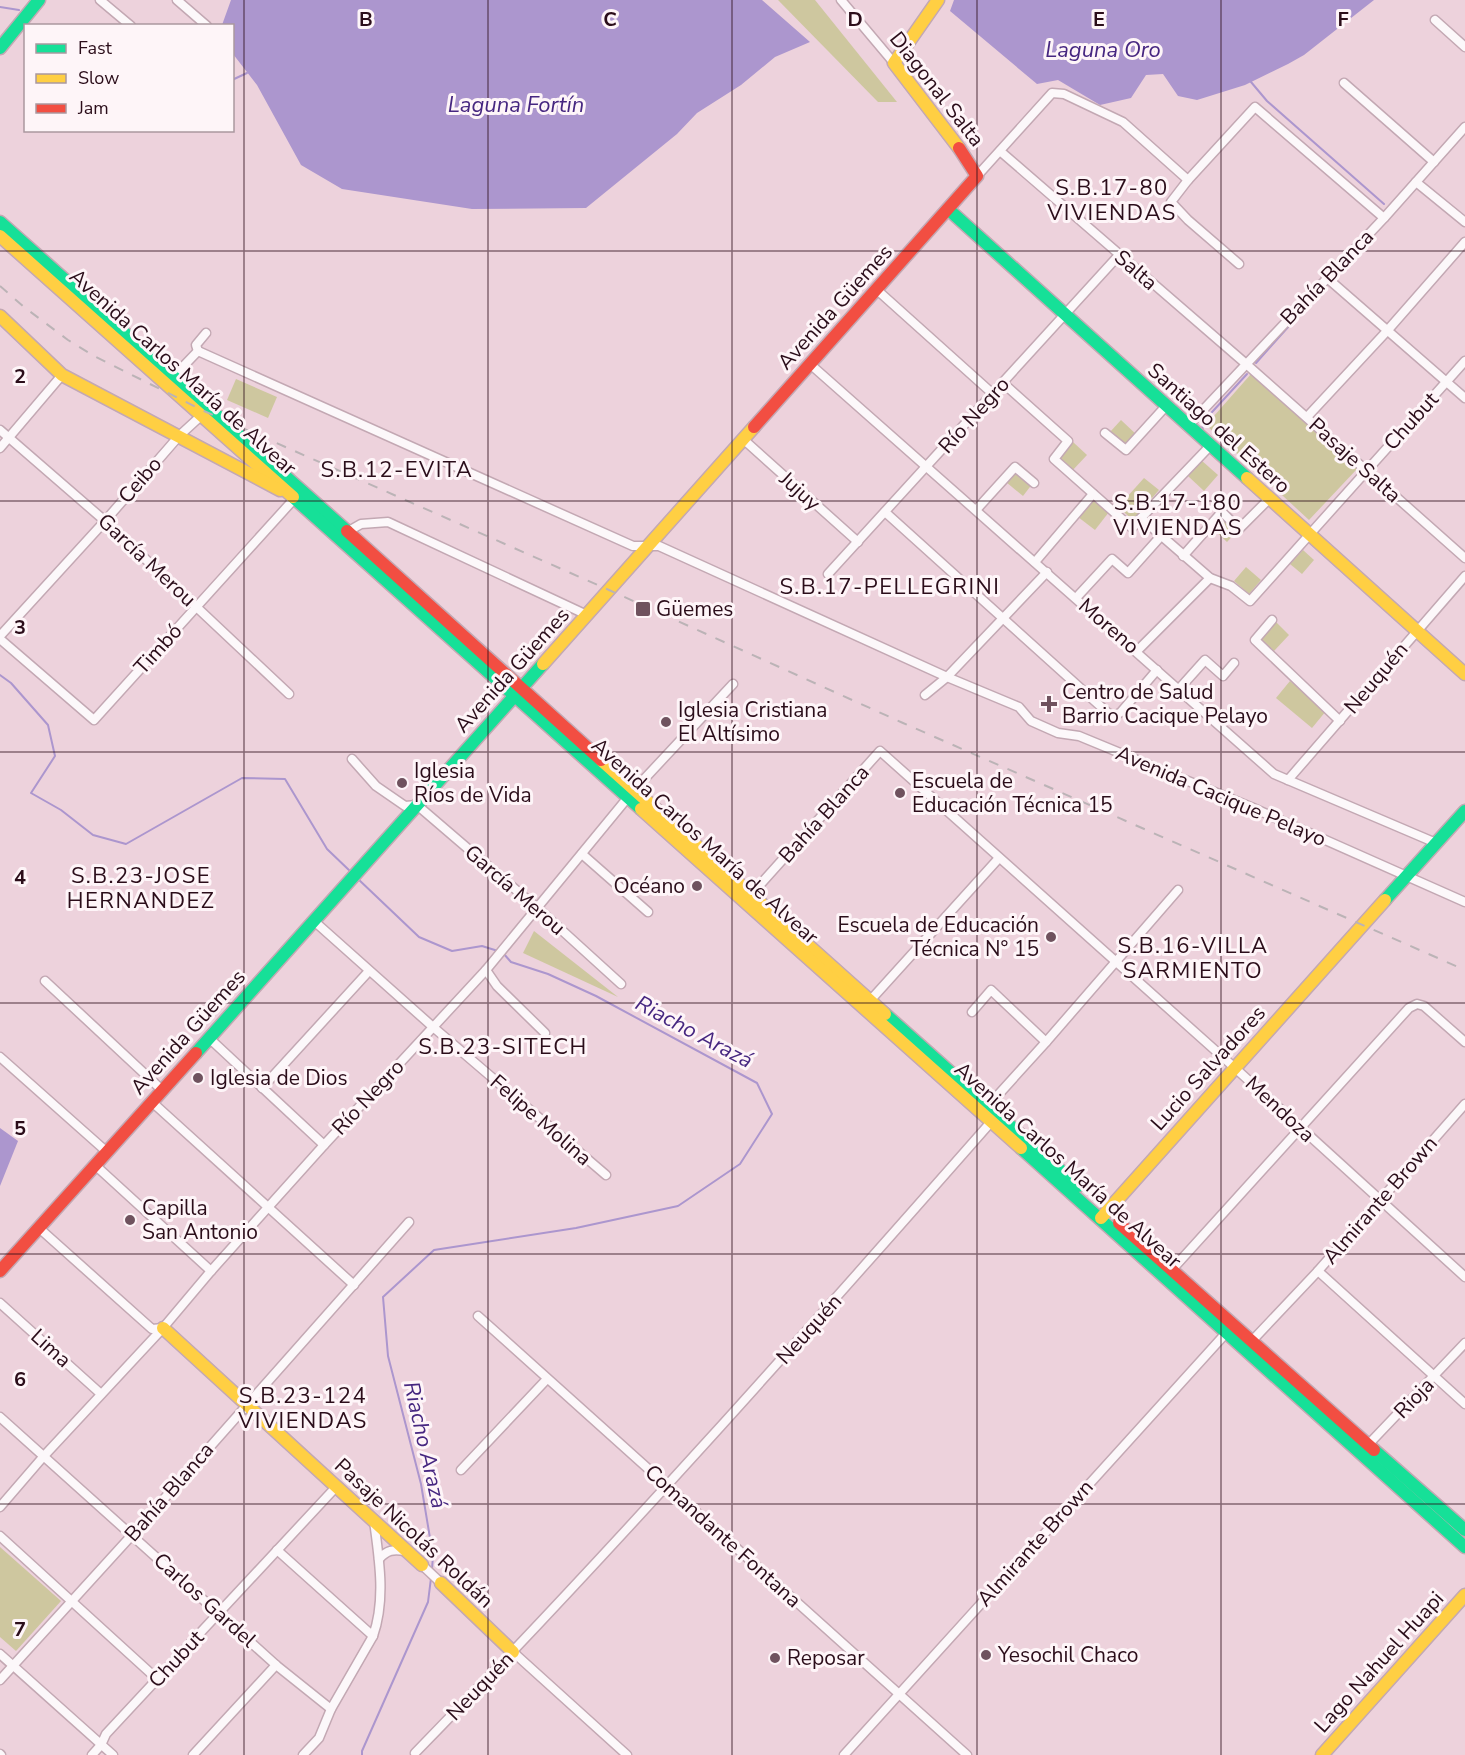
<svg xmlns="http://www.w3.org/2000/svg" width="1465" height="1755" viewBox="0 0 1465 1755" font-family="'Nunito Sans',sans-serif">
	<rect width="100%" height="100%" fill="#edd2dc"/>
	<g fill="#cec79f">
		<polygon points="778,0 815,0 897,102 878,102"/>
		<polygon points="1251,374 1357,469 1309,520 1206,425"/>
		<polygon points="236,379 277,397 268,418 227,400"/>
		<polygon points="1121,420 1138,436 1126,447 1110,432"/>
		<polygon points="1073,442 1087,455 1071,472 1057,459"/>
		<polygon points="1201,460 1218,475 1204,491 1188,476"/>
		<polygon points="1017,469 1033,483 1023,496 1006,482"/>
		<polygon points="1144,478 1159,490 1133,520 1118,507"/>
		<polygon points="1093,499 1109,512 1095,530 1078,517"/>
		<polygon points="1223,516 1238,530 1227,542 1212,528"/>
		<polygon points="1303,550 1314,560 1302,574 1290,564"/>
		<polygon points="1246,567 1261,580 1249,594 1234,581"/>
		<polygon points="1276,622 1289,635 1274,651 1260,638"/>
		<polygon points="1290,681 1326,711 1312,728 1276,698"/>
		<polygon points="534,931 618,997 523,953"/>
		<polygon points="0,1547 61,1601 16,1651 0,1637"/>
	</g>
	<g fill="#ac96ce">
		<polygon points="231,0 762,0 810,42 775,57 741,85 697,113 677,134 586,208 472,209 342,189 301,165 257,85 233,54 232,26 222,25"/>
		<polygon points="954,0 1374,0 1304,55 1288,64 1245,85 1197,100 1178,96 1163,74 1146,75 1131,98 1100,105 1058,80 1037,84 950,11"/>
		<polygon points="0,1128 18,1141 0,1186"/>
	</g>
	<g fill="none" stroke-linecap="round" stroke-linejoin="round">
		<g stroke="#ac96ce" stroke-width="2">
			<polyline points="0,7 19,10"/>
			<polyline points="35,25 35,26"/>
			<polyline points="232,80 247,73"/>
			<polyline points="1251,82 1267,101 1384,204"/>
			<polyline points="1256,363 1324,287"/>
			<polyline points="1203,431 1202,423 1247,374"/>
			<polyline points="0,675 11,683 48,725 55,756 31,793 61,810 93,835 126,844 242,778 285,779 327,849 351,872"/>
			<polyline points="357,878 419,937 452,951 482,946 498,951"/>
			<polyline points="432,1569 433,1556 421,1484 388,1356 383,1297 434,1250 576,1228 678,1206 740,1164 772,1114 757,1083 596,996 548,974 511,962 503,953"/>
			<polyline points="362,1755 362,1751 428,1602 431,1578"/>
		</g>
		<defs>
			<g id="street">
				<polyline points="100,0 131,26"/>
				<polyline points="177,0 207,26"/>
				<polyline points="841,0 894,63"/>
				<polyline points="1435,20 1465,47"/>
				<polyline points="1344,83 1434,162"/>
				<polyline points="1000,151 1245,363 1465,558"/>
				<polyline points="977,176 1052,93 1064,94 1123,122 1188,180"/>
				<polyline points="1416,182 1465,222"/>
				<polyline points="1239,264 1188,220 1171,202 1188,180 1255,107 1384,218"/>
				<polyline points="1326,277 1465,398"/>
				<polyline points="876,289 993,394"/>
				<polyline points="198,351 633,546 659,546 947,677 1019,707 1031,721 1058,733 1079,736 1251,807 1465,902"/>
				<polyline points="198,351 196,345 206,333"/>
				<polyline points="810,364 1274,774 1436,843"/>
				<polyline points="173,377 198,351"/>
				<polyline points="1003,383 1068,441 1054,459 1132,528 1141,518 1210,578 1231,586 1250,601 1465,361"/>
				<polyline points="1307,417 1387,331 1465,242"/>
				<polyline points="1188,426 1384,218 1465,127"/>
				<polyline points="0,430 105,521 289,694"/>
				<polyline points="1105,433 1126,450 1166,406"/>
				<polyline points="743,439 858,542"/>
				<polyline points="0,448 62,375"/>
				<polyline points="976,510 1015,467 1034,483"/>
				<polyline points="885,512 1108,713 1115,716 1121,712 1157,670"/>
				<polyline points="1141,518 1210,446"/>
				<polyline points="347,532 361,524 388,522 587,615"/>
				<polyline points="1183,556 1222,512 1239,529 1269,499"/>
				<polyline points="1035,562 1093,494"/>
				<polyline points="828,574 1119,255"/>
				<polyline points="1076,598 1112,559 1128,573 1161,536"/>
				<polyline points="1272,620 1255,640 1340,721"/>
				<polyline points="0,636 105,521 179,436 203,414"/>
				<polyline points="0,639 94,720 295,498"/>
				<polyline points="1137,651 1210,578"/>
				<polyline points="1179,689 1205,660 1223,676 1234,663"/>
				<polyline points="925,695 947,677 1047,572"/>
				<polyline points="352,759 376,786 405,806 417,805 544,914 621,984"/>
				<polyline points="1288,780 1465,576"/>
				<polyline points="582,854 648,912"/>
				<polyline points="748,898 880,751 1235,1068 1465,1277"/>
				<polyline points="314,921 433,1027 606,1175"/>
				<polyline points="486,970 497,986 545,1033"/>
				<polyline points="45,981 162,1090"/>
				<polyline points="867,1004 999,858"/>
				<polyline points="972,1012 991,990 1046,1042"/>
				<polyline points="209,1038 324,1145"/>
				<polyline points="0,1057 107,1152"/>
				<polyline points="262,1088 369,971"/>
				<polyline points="152,1102 354,1285"/>
				<polyline points="95,1165 211,1271"/>
				<polyline points="39,1228 152,1329 163,1328"/>
				<polyline points="1318,1271 1465,1404"/>
				<polyline points="1169,1273 1409,1008 1417,1004 1424,1006 1465,1042"/>
				<polyline points="0,1303 101,1394"/>
				<polyline points="478,1316 967,1755"/>
				<polyline points="1249,1344 1318,1271 1465,1104"/>
				<polyline points="0,1417 276,1665 331,1709"/>
				<polyline points="1365,1448 1465,1343"/>
				<polyline points="461,1470 547,1379"/>
				<polyline points="0,1507 43,1457 163,1328 211,1271 324,1145 486,970 634,790 733,684"/>
				<polyline points="0,1536 157,1679"/>
				<polyline points="277,1550 373,1636"/>
				<path d="M379 1559C387 1550 393 1549 405 1551"/>
				<polyline points="422,1565 441,1583"/>
				<polyline points="513,1652 627,1755"/>
				<polyline points="0,1654 113,1755"/>
				<polyline points="0,1680 132,1535 409,1222"/>
				<path d="M415 1753C614 1549 803 1336 991 1122L989 1105 1046 1042 1178 890"/>
				<polyline points="0,1754 1,1755"/>
				<polyline points="92,1755 101,1745 106,1734 336,1487"/>
				<polyline points="193,1755 276,1665"/>
				<path d="M303 1755 319 1738 331 1709 373 1636C386 1600 379 1558 374 1521"/>
				<polyline points="844,1755 1227,1332"/>
			</g>
			<g id="fast">
				<polyline points="0,48 39,0"/>
				<polyline points="948,209 1247,478"/>
				<polyline points="0,222 347,531"/>
				<polyline points="293,497 641,809"/>
				<polyline points="1385,900 1465,811"/>
				<polyline points="885,1014 1078,1186"/>
				<polyline points="196,1053 543,664"/>
				<polyline points="1021,1148 1465,1547"/>
				<polyline points="1374,1450 1465,1530"/>
			</g>
			<g id="slow">
				<polyline points="938,0 894,63 959,148"/>
				<polyline points="0,236 293,497"/>
				<polyline points="0,316 62,375 280,490"/>
				<polyline points="1247,478 1465,674"/>
				<polyline points="543,664 754,427"/>
				<polyline points="601,760 885,1014"/>
				<polyline points="641,809 1021,1148"/>
				<polyline points="1101,1218 1385,900"/>
				<polyline points="163,1328 422,1565"/>
				<polyline points="441,1583 513,1652"/>
				<polyline points="1322,1755 1465,1595"/>
			</g>
			<g id="jam">
				<polyline points="754,427 977,176 959,148"/>
				<polyline points="347,531 601,760"/>
				<polyline points="1119,1223 1374,1450"/>
				<polyline points="0,1271 196,1053"/>
			</g>
		</defs>
		<use href="#street" stroke="#c3a8b3" stroke-width="11"/>
		<use href="#fast" stroke="#c3a8b3" stroke-width="15"/>
		<use href="#slow" stroke="#c3a8b3" stroke-width="15"/>
		<use href="#jam" stroke="#c3a8b3" stroke-width="15"/>
		<use href="#street" stroke="#fcf8fa" stroke-width="8"/>
		<use href="#fast" stroke="#16e098" stroke-width="12"/>
		<use href="#slow" stroke="#ffcf43" stroke-width="12"/>
		<use href="#jam" stroke="#f24e42" stroke-width="12"/>
		<polyline stroke="#bbb3b6" stroke-width="2" stroke-dasharray="10 10" stroke-linecap="butt" points="0,286 24,307 68,340 94,356 204,411 609,590 903,723 1465,970"/>
	</g>
	<path fill="none" stroke="#2b0d1a" stroke-width="1.5" stroke-opacity="0.55" d="M244 0V1755M488 0V1755M732 0V1755M977 0V1755M1221 0V1755M0 251H1465M0 501H1465M0 752H1465M0 1003H1465M0 1254H1465M0 1504H1465"/>
	<g fill="#6f525e" stroke="#fef5f8" stroke-width="2">
		<rect x="635" y="601" width="16" height="16" rx="3"/>
		<path d="M1046 695h6v6h6v6h-6v6h-6v-6h-6v-6h6z"/>
		<circle cx="666" cy="722" r="6"/>
		<circle cx="402" cy="783" r="6"/>
		<circle cx="900" cy="793" r="6"/>
		<circle cx="697" cy="886" r="6"/>
		<circle cx="1051" cy="937" r="6"/>
		<circle cx="198" cy="1078" r="6"/>
		<circle cx="130" cy="1220" r="6"/>
		<circle cx="986" cy="1655" r="6"/>
		<circle cx="775" cy="1658" r="6"/>
	</g>
	<g text-anchor="middle" dominant-baseline="central" stroke-width="6" stroke-linejoin="round" paint-order="stroke">
		<g font-size="21" fill="#2b0d1a" stroke="#fef5f8">
			<text transform="translate(937 89) rotate(52)">Diagonal Salta</text>
			<text transform="translate(1136 270) rotate(41)">Salta</text>
			<text transform="translate(1327 277) rotate(-46)">Bahía Blanca</text>
			<text transform="translate(835 307) rotate(-48)">Avenida Güemes</text>
			<text transform="translate(183 372) rotate(42)">Avenida Carlos María de Alvear</text>
			<text transform="translate(974 415) rotate(-48)">Río Negro</text>
			<text transform="translate(1411 421) rotate(-48)">Chubut</text>
			<text transform="translate(1219 428) rotate(42)">Santiago del Estero</text>
			<text transform="translate(1355 460) rotate(42)">Pasaje Salta</text>
			<text transform="translate(140 480) rotate(-49)">Ceibo</text>
			<text transform="translate(800 491) rotate(42)">Jujuy</text>
			<text transform="translate(147 560) rotate(43)">García Merou</text>
			<text transform="translate(1109 626) rotate(41)">Moreno</text>
			<text transform="translate(158 649) rotate(-48)">Timbó</text>
			<text transform="translate(512 670) rotate(-48)">Avenida Güemes</text>
			<text transform="translate(1376 678) rotate(-50)">Neuquén</text>
			<text transform="translate(1221 796) rotate(23)">Avenida Cacique Pelayo</text>
			<text transform="translate(824 814) rotate(-48)">Bahía Blanca</text>
			<text transform="translate(705 841) rotate(42)">Avenida Carlos María de Alvear</text>
			<text transform="translate(515 890) rotate(41)">García Merou</text>
			<text transform="translate(188 1032) rotate(-48)">Avenida Güemes</text>
			<text transform="translate(1208 1068) rotate(-48)">Lucio Salvadores</text>
			<text transform="translate(368 1097) rotate(-47)">Río Negro</text>
			<text transform="translate(1280 1109) rotate(43)">Mendoza</text>
			<text transform="translate(541 1120) rotate(41)">Felipe Molina</text>
			<text transform="translate(1068 1165) rotate(42)">Avenida Carlos María de Alvear</text>
			<text transform="translate(1380 1200) rotate(-49)">Almirante Brown</text>
			<text transform="translate(809 1329) rotate(-48)">Neuquén</text>
			<text transform="translate(51 1348) rotate(42)">Lima</text>
			<text transform="translate(1414 1398) rotate(-46)">Rioja</text>
			<text transform="translate(169 1492) rotate(-49)">Bahía Blanca</text>
			<text transform="translate(414 1533) rotate(43)">Pasaje Nicolás Roldán</text>
			<text transform="translate(723 1536) rotate(42)">Comandante Fontana</text>
			<text transform="translate(1035 1543) rotate(-48)">Almirante Brown</text>
			<text transform="translate(205 1600) rotate(42)">Carlos Gardel</text>
			<text transform="translate(176 1659) rotate(-47)">Chubut</text>
			<text transform="translate(1379 1662) rotate(-48)">Lago Nahuel Huapi</text>
			<text transform="translate(480 1686) rotate(-46)">Neuquén</text>
		</g>
		<g font-size="21" fill="#2b0d1a" stroke="#fef5f8" text-anchor="start">
			<text x="656" y="609">Güemes</text>
			<text x="1062" y="692">Centro de Salud<tspan x="1062" dy="24">Barrio Cacique Pelayo</tspan></text>
			<text x="678" y="710">Iglesia Cristiana<tspan x="678" dy="24">El Altísimo</tspan></text>
			<text x="414" y="771">Iglesia<tspan x="414" dy="24">Ríos de Vida</tspan></text>
			<text x="912" y="781">Escuela de<tspan x="912" dy="24">Educación Técnica 15</tspan></text>
			<text x="685" y="886" text-anchor="end">Océano</text>
			<text x="1039" y="925" text-anchor="end">Escuela de Educación<tspan x="1039" dy="24">Técnica N° 15</tspan></text>
			<text x="210" y="1078">Iglesia de Dios</text>
			<text x="142" y="1208">Capilla<tspan x="142" dy="24">San Antonio</tspan></text>
			<text x="998" y="1655">Yesochil Chaco</text>
			<text x="787" y="1658">Reposar</text>
		</g>
		<g font-size="22" font-style="italic" fill="#462680" stroke="#fef5f8">
			<text x="1103" y="50">Laguna Oro</text>
			<text x="516" y="105">Laguna Fortín</text>
			<text transform="translate(694 1032) rotate(28)">Riacho Arazá</text>
			<text transform="translate(425 1445) rotate(77)">Riacho Arazá</text>
		</g>
		<g font-size="22" letter-spacing="1.5" fill="#2b0d1a" stroke="#fef5f8">
			<text x="1112" y="188">S.B.17-80<tspan x="1112" dy="25">VIVIENDAS</tspan></text>
			<text x="397" y="470">S.B.12-EVITA</text>
			<text x="1178" y="503">S.B.17-180<tspan x="1178" dy="25">VIVIENDAS</tspan></text>
			<text x="890" y="587">S.B.17-PELLEGRINI</text>
			<text x="141" y="876">S.B.23-JOSE<tspan x="141" dy="25">HERNANDEZ</tspan></text>
			<text x="1193" y="946">S.B.16-VILLA<tspan x="1193" dy="25">SARMIENTO</tspan></text>
			<text x="503" y="1047">S.B.23-SITECH</text>
			<text x="303" y="1396">S.B.23-124<tspan x="303" dy="25">VIVIENDAS</tspan></text>
		</g>
	</g>
	<g font-size="20" text-anchor="middle" font-weight="bold" fill="#2b0d1a" stroke="#fef5f8" stroke-width="6" stroke-linejoin="round" paint-order="stroke">
		<text x="366" y="26">B</text>
		<text x="610" y="26">C</text>
		<text x="855" y="26">D</text>
		<text x="1099" y="26">E</text>
		<text x="1343" y="26">F</text>
		<text x="20" y="383">2</text>
		<text x="20" y="634">3</text>
		<text x="20" y="884">4</text>
		<text x="20" y="1135">5</text>
		<text x="20" y="1386">6</text>
		<text x="20" y="1636">7</text>
	</g>
	<rect x="24" y="24" width="210" height="108" fill="#fef5f8" stroke="#aa989f" stroke-width="1.5"/>
	<rect x="36" y="44" width="30" height="9" fill="#16e098" stroke="#aa989f" stroke-width="1.5"/>
	<text x="78" y="54" font-size="18" fill="#2b0d1a">Fast</text>
	<rect x="36" y="74" width="30" height="9" fill="#ffcf43" stroke="#aa989f" stroke-width="1.5"/>
	<text x="78" y="84" font-size="18" fill="#2b0d1a">Slow</text>
	<rect x="36" y="104" width="30" height="9" fill="#f24e42" stroke="#aa989f" stroke-width="1.5"/>
	<text x="78" y="114" font-size="18" fill="#2b0d1a">Jam</text>
</svg>
